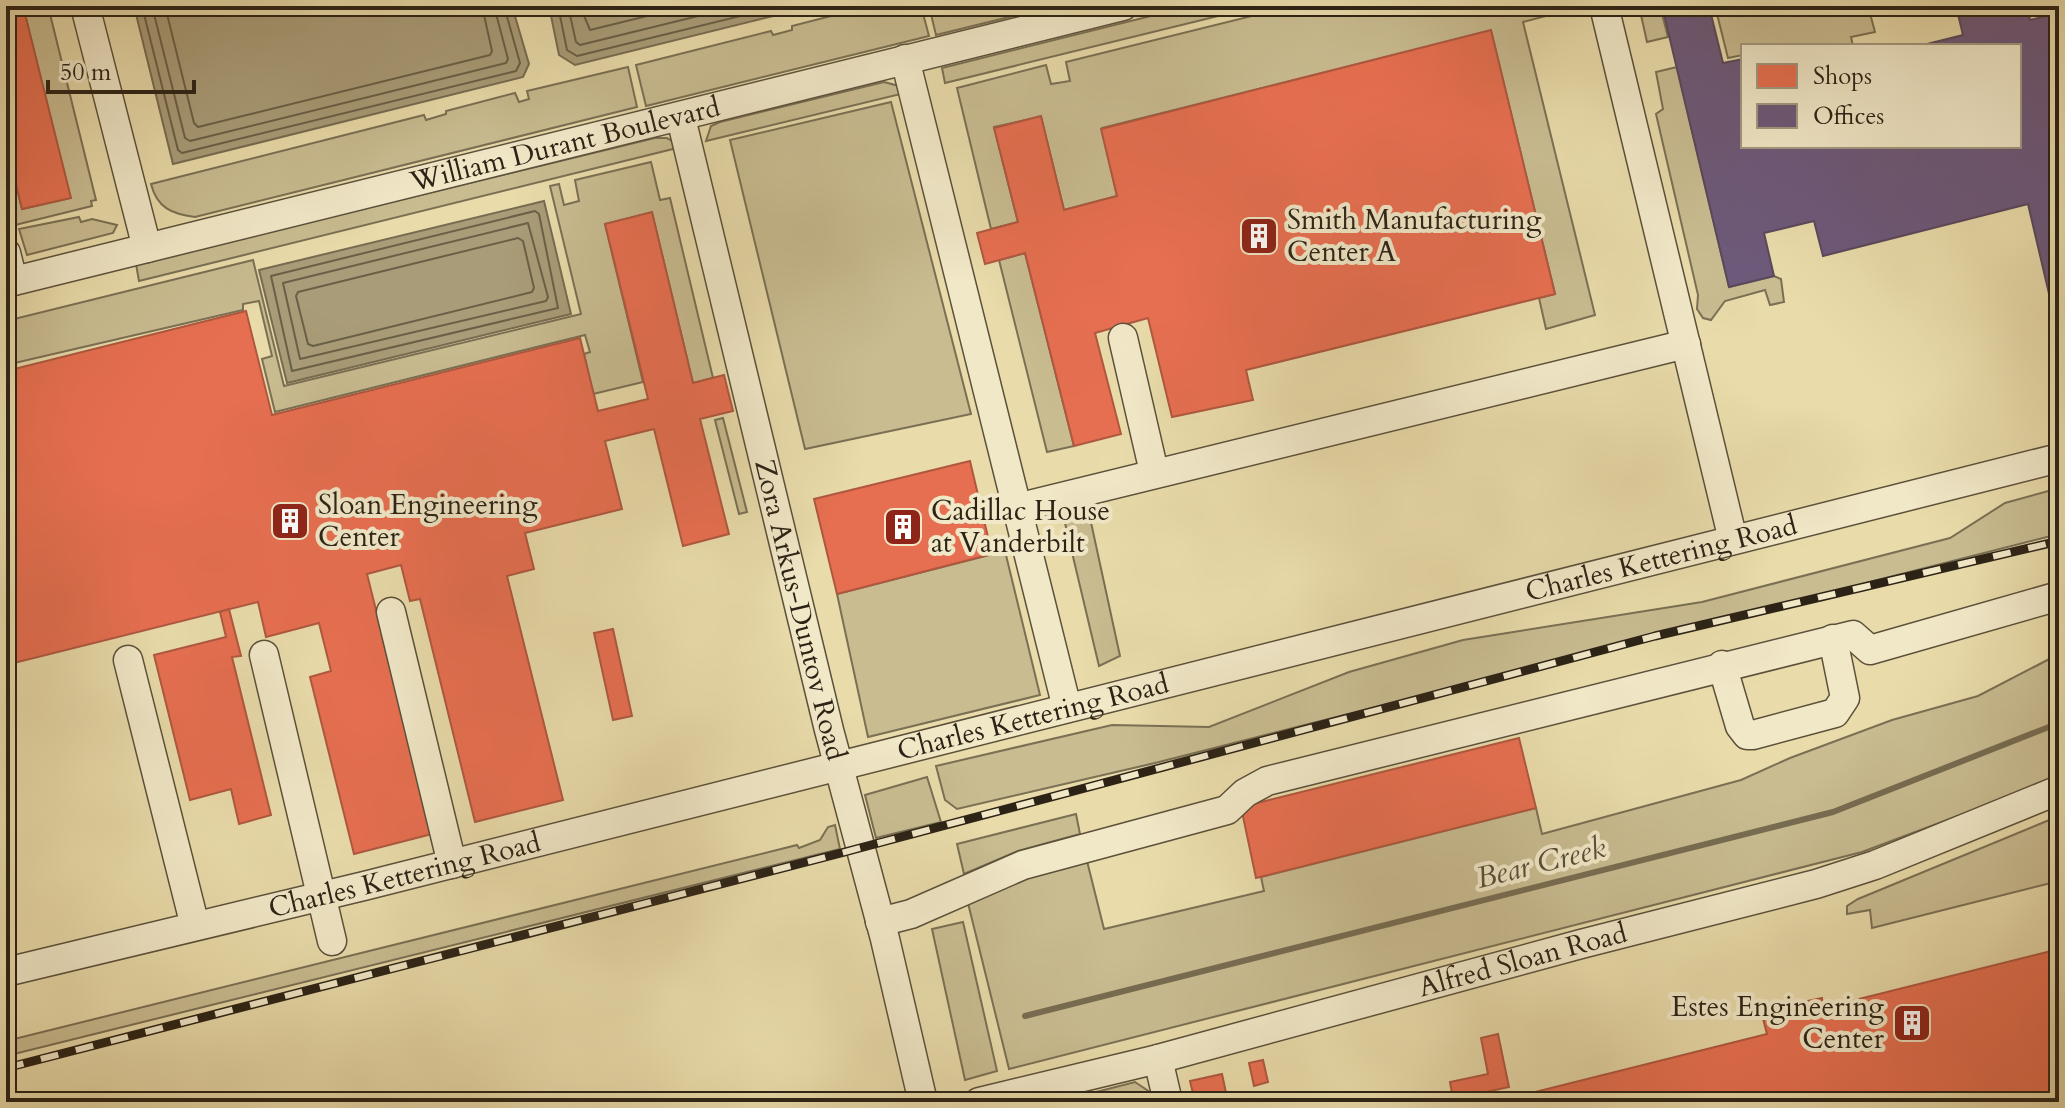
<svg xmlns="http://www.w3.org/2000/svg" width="2065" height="1108" viewBox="0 0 2065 1108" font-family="Cardo,serif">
	<rect width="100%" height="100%" fill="#e9dbaa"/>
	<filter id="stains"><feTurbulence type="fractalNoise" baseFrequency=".0025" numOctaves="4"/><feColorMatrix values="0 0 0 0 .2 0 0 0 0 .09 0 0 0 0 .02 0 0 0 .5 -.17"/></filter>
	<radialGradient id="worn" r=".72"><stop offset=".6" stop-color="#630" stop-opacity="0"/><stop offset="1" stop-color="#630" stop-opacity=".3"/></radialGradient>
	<g fill="#c9bc91" stroke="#7a7054" stroke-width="2">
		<polygon points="23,6 48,6 96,200 91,201 92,206 15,225 6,186 6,143 22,209 70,198"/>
		<polygon points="870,6 921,6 929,36 646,106 636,65 771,31 773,35 792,30 792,26"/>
		<polygon points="929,6 1054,6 936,35"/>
		<polygon points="1191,6 1259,6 945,83 942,68"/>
		<polygon points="1292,6 1584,6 1523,22 1595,315 1546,329 1539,298 1555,294 1491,31 1102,128 1117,196 1064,210 1041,117 994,127 1018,222 991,229 957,88 1046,65 1051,84 1070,81 1066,62"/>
		<polygon points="1639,6 1660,6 1668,37 1647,42"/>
		<polygon points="1715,6 1868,6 1875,32 1851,37 1853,46 1743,46 1743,55 1728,58"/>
		<path d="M628 67 637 107 195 217C172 214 157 208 151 184L424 115 426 120 446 114V111L515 93 519 102 529 99 527 91Z"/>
		<polygon points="1677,67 1729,287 1774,276 1781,279 1784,302 1770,305 1765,290 1725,301 1711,320 1703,318 1697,309 1698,295 1656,114 1663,109 1656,72"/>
		<polygon points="884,82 899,86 905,93 706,141 711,126 720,122"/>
		<polygon points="891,102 971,414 805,449 730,140"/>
		<polygon points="655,138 667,138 681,147 139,281 136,264"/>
		<polygon points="651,162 660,200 670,198 713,378 693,383 652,213 605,224 643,382 593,394 584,354 590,352 585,335 275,412 262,359 272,356 259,301 243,304 243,310 6,365 6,321 253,260 284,386 581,314 550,186 559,184 564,205 579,201 575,180"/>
		<polygon points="79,217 81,222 92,219 117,225 113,233 27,255 19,229"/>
		<polygon points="1025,253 1074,446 1047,452 999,260"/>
		<polygon points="723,418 747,512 739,514 715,420"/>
		<polygon points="2059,488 2059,534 1155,763 957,809 945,800 936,766 1112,725 1209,727 1349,672 1463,640 1702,602 1950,538 2005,503"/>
		<polygon points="1060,502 1087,504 1120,656 1099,666"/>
		<polygon points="1005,551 1040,695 868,737 837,594"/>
		<polygon points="2059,654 2059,778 1862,852 1009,1069 967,899 1028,873 1087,861 1104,929 1264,891 1261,877 1536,808 1542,834 1741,780 1790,758 1892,720 1978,696"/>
		<polygon points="927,777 941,822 876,838 865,795"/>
		<polygon points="1076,814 1080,834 1018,851 964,874 957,844"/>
		<polygon points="2059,816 2059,881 1872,928 1870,910 1847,914 1847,906 1858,899"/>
		<polygon points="835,825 840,849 6,1056 6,1041 797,845 799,848 820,840 828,827"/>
		<polygon points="963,922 997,1071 965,1080 932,929"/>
		<polygon points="1135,1082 1153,1094 1155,1102 1057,1102"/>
	</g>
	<g fill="#a99c78" stroke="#776c51" stroke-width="2">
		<polygon points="134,6 512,6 529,64 523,77 173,164"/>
		<polygon points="549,6 814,6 575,65 559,55"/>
		<polygon points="544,201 571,314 287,383 259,270"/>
	</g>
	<g fill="#e76f51" stroke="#af583f" stroke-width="2">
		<polygon points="6,6 23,6 71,198 22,209 6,143"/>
		<polygon points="1491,30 1555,294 1246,370 1253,400 1172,417 1148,318 1095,333 1121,434 1074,446 1025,253 985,264 977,233 1018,222 994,128 1041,116 1064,210 1117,196 1101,129"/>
		<polygon points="652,212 693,383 724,375 733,411 700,419 729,534 683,546 654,429 605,441 622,509 525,533 534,569 507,576 563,800 475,822 420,599 410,601 401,565 367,574 432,834 354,854 310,677 331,671 319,623 266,637 258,602 6,665 6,371 246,311 272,415 580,338 598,411 648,399 605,224"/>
		<polygon points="970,461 992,554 837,594 814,499"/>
		<polygon points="229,609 241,656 232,657 271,815 239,824 231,789 190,800 154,655 226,637 220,612"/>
		<polygon points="613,629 632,716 613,720 594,633"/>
		<polygon points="1519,738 1536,808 1256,878 1241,807"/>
		<polygon points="2059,949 2059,1102 1495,1102 1767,1034 1761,1011 1822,998 1823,1008"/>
		<polygon points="1498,1034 1509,1087 1453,1099 1450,1082 1488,1074 1481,1038"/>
		<polygon points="1263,1060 1268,1082 1254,1086 1249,1063"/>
		<polygon points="1222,1074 1228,1102 1195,1102 1190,1081"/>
	</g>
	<polygon fill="#6d597a" stroke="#5a495c" stroke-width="2" points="1662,6 1709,6 1723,63 1743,59 1743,146 2019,146 2019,46 1919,46 1963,35 1956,6 2027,6 2030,20 2059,13 2059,314 2054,315 2028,204 1823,256 1814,221 1764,233 1774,276 1729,287"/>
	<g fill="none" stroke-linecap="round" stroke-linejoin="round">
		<g stroke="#6a6047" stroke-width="2">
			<polyline points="142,6 178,150 182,153 516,71 520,63 504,6"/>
			<polyline points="152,6 185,138 190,141 506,63 508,59 494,6"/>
			<polyline points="165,6 194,123 198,127 490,55 492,51 482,6"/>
			<polyline points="558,6 567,50 577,56 781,6"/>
			<polyline points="568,6 576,42 580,45 739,6"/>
			<polyline points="580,6 590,30 688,6"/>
			<polygon points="535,211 539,214 558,308 292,371 271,276"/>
			<polygon points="528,223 548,297 546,301 300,359 283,283"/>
			<polygon points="518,238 523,241 534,288 532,292 313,346 308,344 296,296 298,292"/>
		</g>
		<polyline stroke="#776c51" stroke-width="6" points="1025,1016 1833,812 2059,723"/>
		<defs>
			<g id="minor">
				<polyline points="85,6 147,248"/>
				<polyline points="1604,6 1733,540"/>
				<polyline points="905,59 1067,708"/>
				<path id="s1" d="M681 118 829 730 885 939 923 1102"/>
				<polyline points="6,253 13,281"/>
				<path id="s2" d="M6 283 1123 6"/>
				<polyline points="1123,338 1154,472"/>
				<polyline points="1017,508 1686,344"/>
				<polyline points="391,612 452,864"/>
				<polyline points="264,655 332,941"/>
				<polyline points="128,660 195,926"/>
				<polyline points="1722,665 1740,726 1747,735 1753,735 1835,713 1845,698 1833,639"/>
				<polyline points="880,922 911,914 1023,865 1227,810 1245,793 1267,781 1853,635 1870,650 2059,596"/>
				<path id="s3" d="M6 972 364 886 2059 458"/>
				<polyline points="1158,1059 1168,1102"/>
				<path id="s4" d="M979 1102 1158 1059 1581 944 1816 884 1875 865 2059 790"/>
			</g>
		</defs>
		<use href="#minor" stroke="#5b513b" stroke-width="31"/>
		<use href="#minor" stroke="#f1e8c8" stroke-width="28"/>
		<defs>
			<polyline id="rail" points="6,1068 841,853 1655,636 2059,541"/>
		</defs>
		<use href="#rail" stroke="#2c2316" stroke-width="9"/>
		<use href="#rail" stroke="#f1e8c8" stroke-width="6" stroke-dasharray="18" stroke-linecap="butt"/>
	</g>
	<defs>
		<symbol id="building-square" viewBox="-11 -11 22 22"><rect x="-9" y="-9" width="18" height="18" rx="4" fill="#8f2418" stroke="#f1e8c8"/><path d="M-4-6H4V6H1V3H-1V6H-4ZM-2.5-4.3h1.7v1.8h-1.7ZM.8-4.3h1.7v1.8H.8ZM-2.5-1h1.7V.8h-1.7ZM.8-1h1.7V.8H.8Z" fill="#fff"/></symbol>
	</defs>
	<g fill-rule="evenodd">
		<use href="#building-square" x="1237" y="214" width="44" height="44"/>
		<use href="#building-square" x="268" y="499" width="44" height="44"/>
		<use href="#building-square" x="881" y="505" width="44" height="44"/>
		<use href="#building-square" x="1890" y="1001" width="44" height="44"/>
	</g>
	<g text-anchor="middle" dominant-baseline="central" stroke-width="8" stroke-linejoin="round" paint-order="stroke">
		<g font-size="28" fill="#2c2316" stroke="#f1e8c8">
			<text stroke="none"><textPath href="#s2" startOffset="576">William Durant Boulevard</textPath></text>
			<text stroke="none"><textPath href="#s3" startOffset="1706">Charles Kettering Road</textPath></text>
			<text stroke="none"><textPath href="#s1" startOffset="506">Zora Arkus-Duntov Road</textPath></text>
			<text stroke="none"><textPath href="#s3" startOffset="1058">Charles Kettering Road</textPath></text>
			<text stroke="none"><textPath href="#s3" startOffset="410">Charles Kettering Road</textPath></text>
			<text stroke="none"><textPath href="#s4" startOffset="562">Alfred Sloan Road</textPath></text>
		</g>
		<g font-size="28" fill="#2c2316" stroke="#f1e8c8" text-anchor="start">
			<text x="1287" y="220">Smith Manufacturing<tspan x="1287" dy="32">Center A</tspan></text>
			<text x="318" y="505">Sloan Engineering<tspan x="318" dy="32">Center</tspan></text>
			<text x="931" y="511">Cadillac House<tspan x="931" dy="32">at Vanderbilt</tspan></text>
			<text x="1884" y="1007" text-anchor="end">Estes Engineering<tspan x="1884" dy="32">Center</tspan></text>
		</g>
		<g font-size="30" font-style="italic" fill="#584d38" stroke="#f1e8c8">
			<text transform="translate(1541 863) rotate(-14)">Bear Creek</text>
		</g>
	</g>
	<rect width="2065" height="1108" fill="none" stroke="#e9dbaa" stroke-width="32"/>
	<rect x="8" y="8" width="2049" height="1092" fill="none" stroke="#2c2316" stroke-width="4"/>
	<rect x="16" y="16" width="2033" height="1076" fill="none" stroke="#2c2316" stroke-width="2"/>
	<rect x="1741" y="44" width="280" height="104" fill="#f1e8c8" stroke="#a29981" stroke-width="2"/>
	<rect x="1757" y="64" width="40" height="24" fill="#e76f51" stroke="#a29981" stroke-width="2"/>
	<text x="1813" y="84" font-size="24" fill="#2c2316">Shops</text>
	<rect x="1757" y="104" width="40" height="24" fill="#6d597a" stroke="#a29981" stroke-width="2"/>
	<text x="1813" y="124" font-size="24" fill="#2c2316">Offices</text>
	<path d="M48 80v12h146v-12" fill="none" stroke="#2c2316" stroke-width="4"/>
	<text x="60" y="80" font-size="24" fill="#2c2316" stroke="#f1e8c8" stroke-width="6" paint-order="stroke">50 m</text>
	<rect width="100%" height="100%" filter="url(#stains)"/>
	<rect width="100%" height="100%" fill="url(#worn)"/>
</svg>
